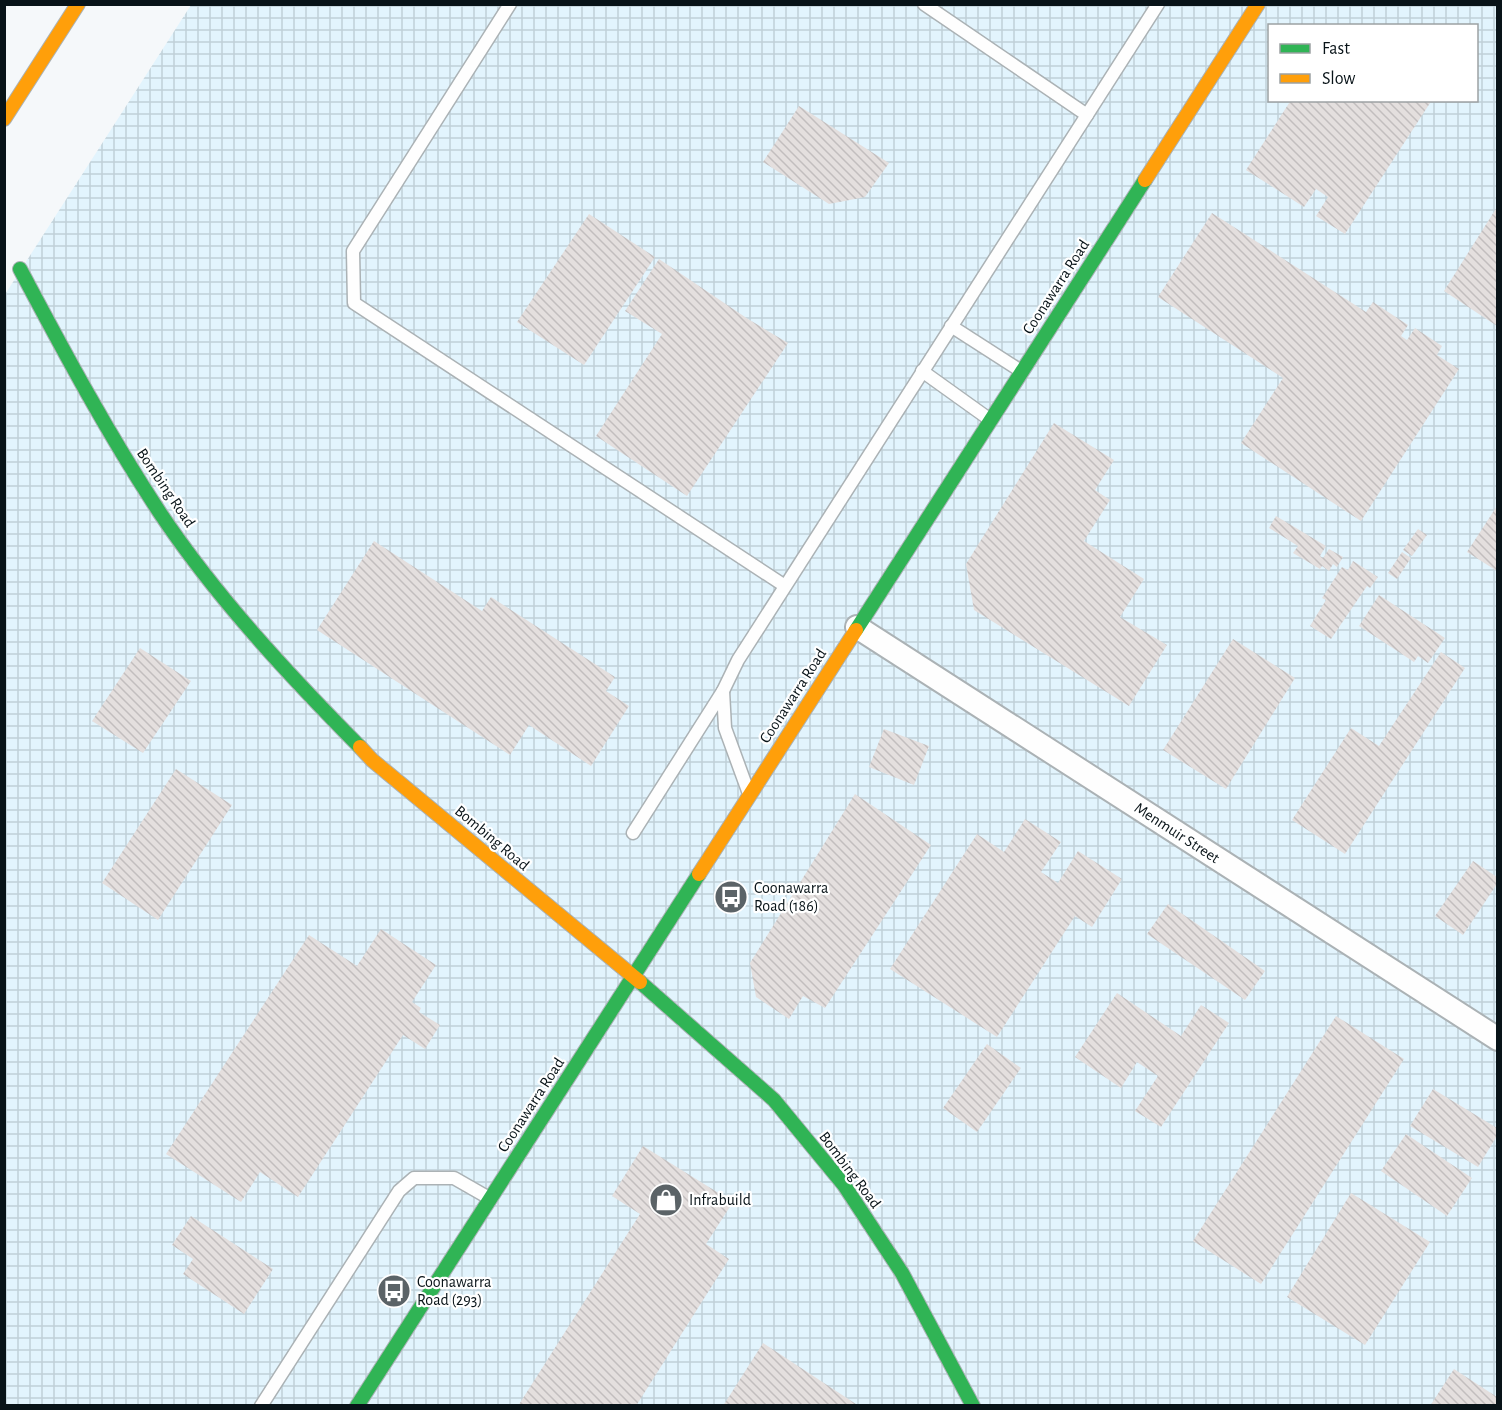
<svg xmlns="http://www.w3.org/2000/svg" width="1502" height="1410" viewBox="0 0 1502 1410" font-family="'Alegreya Sans',sans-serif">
	<defs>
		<pattern id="industrial-grid" width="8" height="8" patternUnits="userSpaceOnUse" patternTransform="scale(1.5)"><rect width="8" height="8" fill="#e2f4fd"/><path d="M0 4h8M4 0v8" fill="none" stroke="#c0d0d8"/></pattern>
		<pattern id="building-back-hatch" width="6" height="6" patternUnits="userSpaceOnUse" patternTransform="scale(1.5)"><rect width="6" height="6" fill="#e4dfde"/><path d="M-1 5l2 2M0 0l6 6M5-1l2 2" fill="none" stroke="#c2bebe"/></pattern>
	</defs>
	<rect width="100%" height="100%" fill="#f5f8fa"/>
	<path fill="url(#industrial-grid)" fill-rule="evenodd" d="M191 5H1497V1405H5L4 296ZM1270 26H1476V100H1270Z"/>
	<g fill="url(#building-back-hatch)">
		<polygon points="1291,100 1432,100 1345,234 1316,216 1328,197 1316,189 1304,207 1246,170"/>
		<polygon points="799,106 889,163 865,197 829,204 763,162"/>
		<polygon points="1497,207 1497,326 1444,291"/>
		<polygon points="1212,213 1366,312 1373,302 1408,325 1401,336 1407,340 1415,328 1442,346 1437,355 1459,369 1361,521 1241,443 1283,378 1158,297"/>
		<polygon points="589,214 655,257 584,365 517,322"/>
		<polygon points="659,259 748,319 788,343 687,496 596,436 662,334 625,311"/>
		<polygon points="1054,423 1114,460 1095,490 1110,500 1084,541 1144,579 1120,617 1167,645 1129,706 974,610 966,564"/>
		<polygon points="1497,506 1497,571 1467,552"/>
		<polygon points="1276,516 1326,546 1320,556 1323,558 1329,549 1343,557 1337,567 1333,564 1329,571 1322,566 1320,569 1293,553 1298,546 1269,528"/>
		<polygon points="1418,529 1427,535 1412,556 1403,550"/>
		<polygon points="374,541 482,611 491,597 615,677 606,691 629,706 591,766 529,725 510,755 317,630"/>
		<polygon points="1402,552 1411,558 1397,579 1388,573"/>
		<polygon points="1353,561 1378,577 1370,588 1367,586 1331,639 1310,626 1326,600 1322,598 1342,567 1348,570"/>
		<polygon points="1379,595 1445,638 1428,663 1418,656 1414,662 1359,626"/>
		<polygon points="1233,639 1295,678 1226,789 1163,750"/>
		<polygon points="140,648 191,681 143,753 92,721"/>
		<polygon points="1441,652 1465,668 1345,854 1292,820 1351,728 1379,746"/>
		<polygon points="884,729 929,746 914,785 869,767"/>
		<polygon points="176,769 232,805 158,920 102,883"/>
		<polygon points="855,794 931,845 825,1008 803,996 789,1019 756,997 750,963"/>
		<polygon points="1025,819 1061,842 1041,872 1058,883 1078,851 1122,879 1092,927 1075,916 997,1037 890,969 977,834 1004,852"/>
		<polygon points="1473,861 1497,877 1497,884 1463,935 1435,916"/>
		<polygon points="1168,904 1265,971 1245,1000 1147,934"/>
		<polygon points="381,929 436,965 412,1002 421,1008 419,1012 440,1025 425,1049 403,1035 298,1197 260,1172 241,1202 166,1154 309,935 357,966"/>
		<polygon points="1117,993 1181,1036 1201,1005 1229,1023 1161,1127 1135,1111 1158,1076 1137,1062 1121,1088 1075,1057"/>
		<polygon points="1336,1016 1404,1059 1261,1284 1193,1241"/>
		<polygon points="987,1044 1021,1068 977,1132 943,1108"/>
		<polygon points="1433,1089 1497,1128 1497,1136 1478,1167 1410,1126"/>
		<polygon points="1406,1134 1472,1178 1447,1216 1381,1171"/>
		<polygon points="643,1146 733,1202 706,1244 729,1259 636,1406 518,1406 640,1214 612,1196"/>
		<polygon points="1351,1193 1430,1242 1365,1345 1287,1297"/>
		<polygon points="191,1216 273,1269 244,1314 183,1274 193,1259 172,1245"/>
		<polygon points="763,1343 859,1406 723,1406"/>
		<polygon points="1454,1369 1497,1397 1497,1406 1430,1406"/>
	</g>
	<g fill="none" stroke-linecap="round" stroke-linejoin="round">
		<defs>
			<g id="lane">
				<polyline points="510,4 353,251 354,303 785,586"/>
				<polyline points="924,4 1087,115"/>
				<polyline points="951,326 1021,371"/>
				<polyline points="922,371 989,419"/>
				<polyline points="723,691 725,728 748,791"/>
				<polyline points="633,833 723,691 738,660 1158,4"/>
				<polyline points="261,1406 399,1191 414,1178 454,1178 489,1198"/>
			</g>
			<polyline id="street" points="857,627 1498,1039"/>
			<g id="fast">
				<path d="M20 269C64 352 108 434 160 513 217 598 288 674 360 747"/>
				<polyline points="856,630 1145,180"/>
				<polyline points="640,982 774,1100 844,1185 902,1273 973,1406"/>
				<polyline points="357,1406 699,874"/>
			</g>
			<g id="slow">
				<polyline points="4,119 78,4"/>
				<polyline points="1145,180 1258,4"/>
				<polyline points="360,747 372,760 640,982"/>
				<polyline points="699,874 856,630"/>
			</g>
		</defs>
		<use href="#lane" stroke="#abb2b5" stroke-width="15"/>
		<use href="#street" stroke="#abb2b5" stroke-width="26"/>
		<use href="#fast" stroke="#abb2b5" stroke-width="16"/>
		<use href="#slow" stroke="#abb2b5" stroke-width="16"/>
		<use href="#lane" stroke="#fefefe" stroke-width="12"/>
		<use href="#street" stroke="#fefefe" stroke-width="22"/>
		<use href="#fast" stroke="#30b455" stroke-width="14"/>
		<use href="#slow" stroke="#ff9f0a" stroke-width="14"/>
	</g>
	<defs>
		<symbol id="bus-disc" viewBox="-11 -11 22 22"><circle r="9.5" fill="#5b6367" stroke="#fff"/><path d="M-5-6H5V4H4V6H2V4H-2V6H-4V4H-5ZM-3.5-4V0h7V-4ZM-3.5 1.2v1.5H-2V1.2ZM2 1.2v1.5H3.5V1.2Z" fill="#fff"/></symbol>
		<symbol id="shop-disc" viewBox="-11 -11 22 22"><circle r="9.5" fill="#5b6367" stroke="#fff"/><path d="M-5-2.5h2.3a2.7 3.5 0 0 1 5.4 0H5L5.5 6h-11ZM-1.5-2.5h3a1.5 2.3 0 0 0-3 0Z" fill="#fff"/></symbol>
	</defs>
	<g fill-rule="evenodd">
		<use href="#bus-disc" x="712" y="878" width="38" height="38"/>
		<use href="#shop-disc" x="647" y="1181" width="38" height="38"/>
		<use href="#bus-disc" x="375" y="1272" width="38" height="38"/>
	</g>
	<g text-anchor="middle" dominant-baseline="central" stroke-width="4.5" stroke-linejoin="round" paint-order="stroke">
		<g font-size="16" fill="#081318" stroke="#fff">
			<text transform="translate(1056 287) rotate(-57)">Coonawarra Road</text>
			<text transform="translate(166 488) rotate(56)">Bombing Road</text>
			<text transform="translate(793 696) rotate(-57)">Coonawarra Road</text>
			<text transform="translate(1177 833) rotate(33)">Menmuir Street</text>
			<text transform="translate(492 838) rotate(40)">Bombing Road</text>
			<text transform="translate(531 1105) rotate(-57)">Coonawarra Road</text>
			<text transform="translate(850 1170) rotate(53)">Bombing Road</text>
		</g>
		<g font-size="16" fill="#081318" stroke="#fff" text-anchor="start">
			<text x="754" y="888">Coonawarra<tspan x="754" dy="18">Road (186)</tspan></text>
			<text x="689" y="1200">Infrabuild</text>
			<text x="417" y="1282">Coonawarra<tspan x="417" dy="18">Road (293)</tspan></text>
		</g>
	</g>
	<rect width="1502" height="1410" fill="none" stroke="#081318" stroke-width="12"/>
	<rect x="1268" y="24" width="210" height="78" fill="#ffffff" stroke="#9ca1a3" stroke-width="1.5"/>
	<rect x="1280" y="44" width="30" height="9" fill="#30b455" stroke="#9ca1a3" stroke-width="1.5"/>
	<text x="1322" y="54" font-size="18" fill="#081318">Fast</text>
	<rect x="1280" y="74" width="30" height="9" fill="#ff9f0a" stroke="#9ca1a3" stroke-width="1.5"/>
	<text x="1322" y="84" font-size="18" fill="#081318">Slow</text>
</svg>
